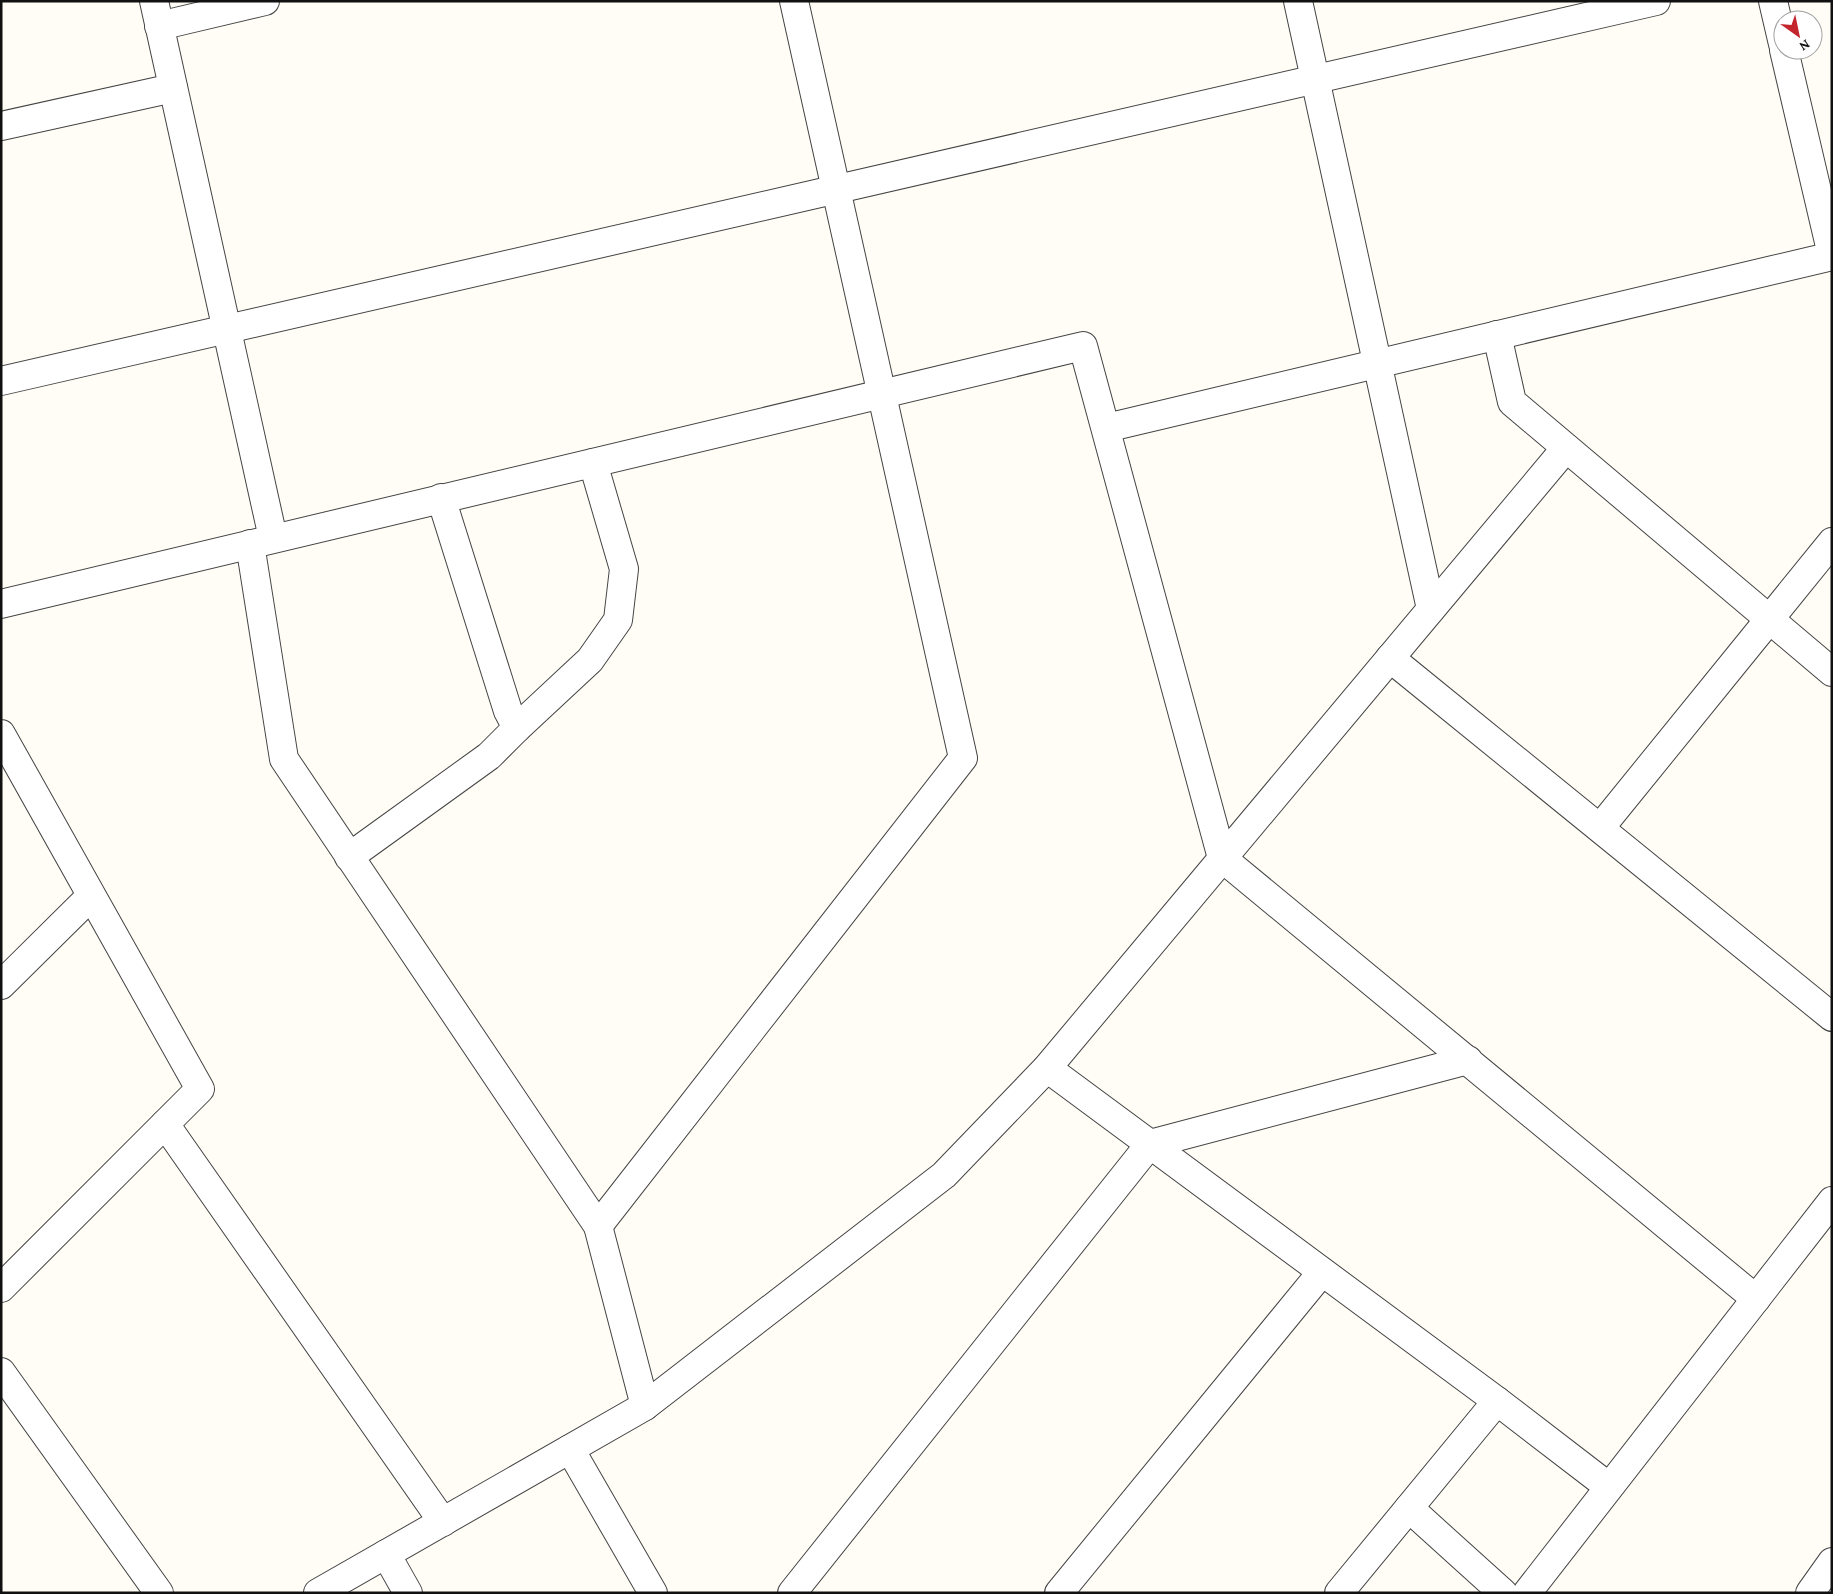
<svg xmlns="http://www.w3.org/2000/svg" width="1833" height="1594" viewBox="0 0 1833 1594" font-family="'Crimson Pro',serif">
	<rect width="100%" height="100%" fill="#fffdf5"/>
	<g fill="none" stroke-linecap="round" stroke-linejoin="round">
		<defs>
			<g id="street">
				<polyline points="154,1 273,538"/>
				<polyline points="1298,1 1431,609"/>
				<polyline points="1773,1 1783,44"/>
				<polyline points="159,26 265,1"/>
				<polyline points="1784,50 1832,255"/>
				<polyline points="1,126 173,88"/>
				<polyline points="1497,335 1512,402 1832,672"/>
				<polyline points="1,381 1656,1"/>
				<polyline points="1106,428 1832,256"/>
				<polyline points="250,544 284,759 598,1226 645,1406"/>
				<polyline points="1,604 1083,346 1222,858 1756,1299"/>
				<polyline points="1390,658 1832,1017"/>
				<polyline points="517,728 590,660 618,620 624,569 593,463"/>
				<polyline points="1,734 200,1089 1,1288"/>
				<polyline points="1600,828 1832,542"/>
				<polyline points="349,857 489,756 517,728 508,711 441,498"/>
				<polyline points="1,985 91,896"/>
				<polyline points="1047,1068 1497,1401 1609,1487"/>
				<polyline points="165,1124 443,1522"/>
				<polyline points="598,1226 963,758 794,1"/>
				<polyline points="1,1372 159,1593"/>
				<polyline points="570,1449 653,1593"/>
				<polyline points="1409,1508 1503,1593"/>
				<polyline points="386,1554 408,1593"/>
				<polyline points="318,1593 645,1406 944,1175 1047,1068 1566,448"/>
				<polyline points="792,1593 1150,1144 1468,1060"/>
				<polyline points="1059,1593 1322,1272"/>
				<polyline points="1339,1593 1497,1401"/>
				<polyline points="1527,1593 1832,1201"/>
				<polyline points="1810,1593 1832,1562"/>
			</g>
		</defs>
		<use href="#street" stroke="#444" stroke-width="30"/>
		<use href="#street" stroke="#fff" stroke-width="28"/>
	</g>
	<rect width="1833" height="1594" fill="none" stroke="#111111" stroke-width="5"/>
	<g transform="translate(1798 35) rotate(147)"><circle r="24" fill="#ffffff" stroke="#a0a0a0"/>
	<path d="M0-4L9 19L0 12L-9 19Z" fill="#c4262e"/>
	<text y="-8" font-size="14" font-weight="bold" text-anchor="middle" fill="#111111">N</text>
	</g>
</svg>
